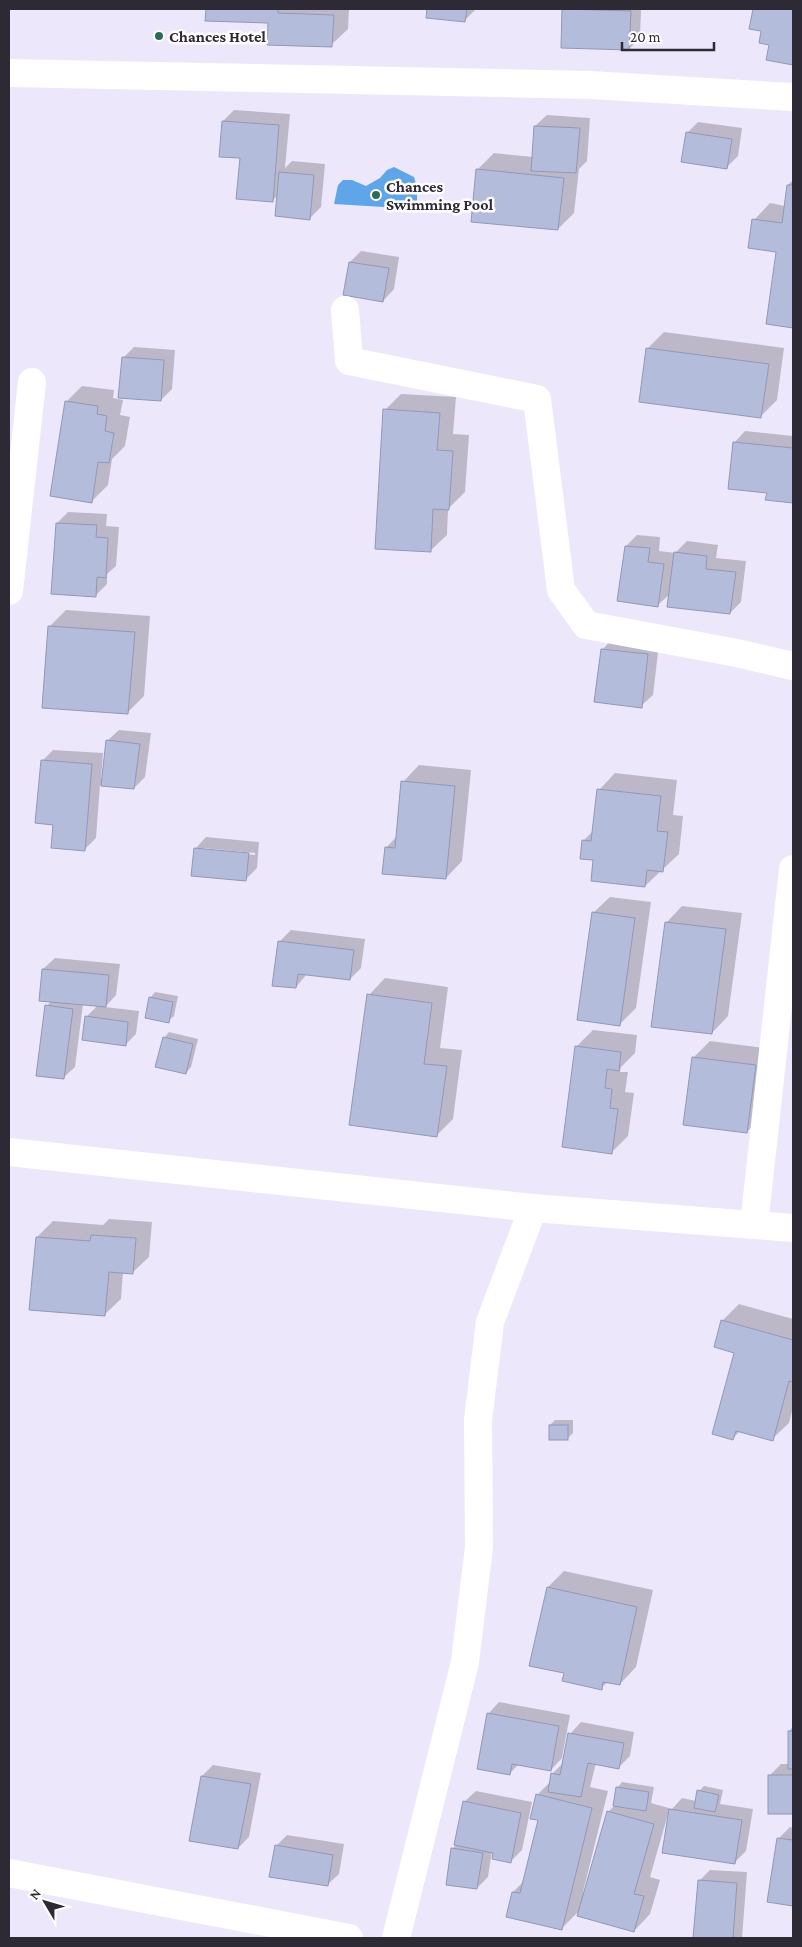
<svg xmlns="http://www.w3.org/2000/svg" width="802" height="1947" viewBox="0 0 802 1947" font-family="'Crimson Pro',serif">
	<rect width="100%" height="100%" fill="#ede7fb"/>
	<polygon fill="#5ea6e7" points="394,167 414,177 417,187 417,209 334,204 338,185 343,180 352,180 366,186 380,178 387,170"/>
	<g fill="#0003" fill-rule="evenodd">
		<polygon points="207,9 349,9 348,29 331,45 269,22 206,20"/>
		<polygon points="428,9 476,9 465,20 427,17"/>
		<polygon points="563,9 641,9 640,38 629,49"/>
		<polygon points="754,9 793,9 793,63 768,59 770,44 762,30 750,28"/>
		<polygon points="234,110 290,114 285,168 292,161 325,164 321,207 310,218 278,195 273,200 241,157 223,121"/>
		<polygon points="547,115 590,118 587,161 579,169 574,213 558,229 477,170 494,153 533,157 535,126"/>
		<polygon points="698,122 742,128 738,156 727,167 687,133"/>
		<polygon points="793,180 793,327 767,323 777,251 754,220 770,203 785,206 788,185"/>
		<polygon points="361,251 399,257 394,289 383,301 350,262"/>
		<polygon points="664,332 784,348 777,400 761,416 647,349"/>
		<polygon points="134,347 175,350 172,389 161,400 123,358"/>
		<polygon points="82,386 114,390 113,398 123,400 120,415 130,417 125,446 112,459 108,485 92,501 66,402"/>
		<polygon points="401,394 456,397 453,434 469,435 465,492 448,509 447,535 430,551 385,410"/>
		<polygon points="745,431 793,436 793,502 767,499 768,492 734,443"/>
		<polygon points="68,512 107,514 106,526 119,527 116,566 107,574 107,584 96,595 57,523"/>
		<polygon points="637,535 660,537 659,551 675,553 687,541 718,545 716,558 746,561 741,602 730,613 670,594 658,605 626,546"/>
		<polygon points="66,610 150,616 144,696 128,712 49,627"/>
		<polygon points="613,638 659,644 653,695 641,706 602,650"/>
		<polygon points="119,730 151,733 145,777 134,788 100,785 96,838 84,850 54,824 42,761 53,750 103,753 101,779 103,779 107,741"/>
		<polygon points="419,765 471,770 462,861 446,878 386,848 397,836 403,782"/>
		<polygon points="615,773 677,780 673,815 683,816 679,854 645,886 595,859 583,841 594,830 599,790"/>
		<path d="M206 837 259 842 257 868 245 880 195 849ZM203 848 255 853V855L203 850Z"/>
		<polygon points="610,897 651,902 636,1008 620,1024 593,913"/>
		<polygon points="682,906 742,913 728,1016 712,1033 666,923"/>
		<polygon points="291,930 365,939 361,968 350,979 307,974 296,987 279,942"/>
		<polygon points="55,958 120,964 116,995 105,1007 139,1011 136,1034 125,1045 86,1017 98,1005 83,1004 75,1067 63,1078 47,1006 51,1001 43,969"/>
		<polygon points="385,978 448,987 440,1048 462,1050 453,1119 436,1136 369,995"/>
		<polygon points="155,992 178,996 174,1016 168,1021 150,998"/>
		<polygon points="593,1030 637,1035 635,1053 621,1067 620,1072 628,1072 625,1092 634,1093 628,1136 612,1152 576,1047"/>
		<polygon points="169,1032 198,1039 191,1067 186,1073 164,1038"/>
		<polygon points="710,1041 771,1049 763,1115 747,1132 693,1058"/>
		<polygon points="109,1219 152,1222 149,1257 132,1273 123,1272 121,1299 104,1315 37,1237 53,1221 103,1225"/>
		<polygon points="739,1304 793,1319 793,1407 789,1423 772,1439 740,1431 733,1438 736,1352 722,1321"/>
		<polygon points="555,1420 573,1420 573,1433 567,1439 550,1425"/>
		<polygon points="564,1571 653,1590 636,1667 620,1684 608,1682 601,1688 548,1587"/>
		<polygon points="499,1702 570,1715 562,1758 551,1770 519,1764 510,1773 488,1714"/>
		<polygon points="581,1722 634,1732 630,1756 619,1767 596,1763 590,1787 608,1791 583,1892 585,1892 608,1812 614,1806 617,1788 622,1782 654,1787 651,1803 672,1809 682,1798 696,1801 699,1791 704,1786 723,1790 720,1804 753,1809 746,1851 735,1862 668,1814 650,1877 660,1880 650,1914 634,1931 580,1910 561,1929 513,1892 524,1881 539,1819 538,1794 551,1781 552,1774 564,1762 570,1734"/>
		<polygon points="793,1727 793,1813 769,1813 769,1776 781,1764 789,1764 789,1731"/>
		<polygon points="213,1765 261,1773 249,1837 238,1848 191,1840 202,1776"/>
		<polygon points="476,1791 532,1802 522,1850 510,1862 492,1851 488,1877 477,1888 452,1849 457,1844 464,1802"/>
		<polygon points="790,1827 793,1828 793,1905 768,1901 778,1839"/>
		<polygon points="287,1835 344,1844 339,1874 327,1885 276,1846"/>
		<polygon points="710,1870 747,1872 742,1938 695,1938 699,1881"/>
	</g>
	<g fill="#b4bcdc" stroke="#9198b7">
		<polygon points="206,9 278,9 278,13 334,15 332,47 267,45 268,23 205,21"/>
		<polygon points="427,9 467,9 465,22 426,18"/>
		<polygon points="562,9 631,11 629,50 561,48"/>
		<polygon points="753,9 793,9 793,65 766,60 769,45 759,43 761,31 749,29"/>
		<polygon points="222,121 279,125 273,202 236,199 240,158 219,157"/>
		<polygon points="534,126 580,128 576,173 531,171"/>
		<polygon points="686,132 732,139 727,169 681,162"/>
		<polygon points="476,169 564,178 558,230 471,222"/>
		<polygon points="279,172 314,175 310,220 275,216"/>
		<polygon points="787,185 793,185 793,328 766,324 776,252 748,248 752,219 782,223"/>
		<polygon points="349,262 389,268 383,302 343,295"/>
		<polygon points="646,348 769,364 761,418 639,402"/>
		<polygon points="122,357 164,360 161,401 118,398"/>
		<polygon points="65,401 98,406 97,414 107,416 105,431 114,433 109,463 98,462 92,503 50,496"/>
		<polygon points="383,409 440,413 437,450 453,451 449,510 433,509 431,552 375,549"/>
		<polygon points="733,442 793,448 793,503 765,500 767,493 728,489"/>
		<polygon points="56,523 97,525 96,537 108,538 106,578 97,577 96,597 51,594"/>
		<polygon points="625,546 650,548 648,562 664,564 658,607 617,601"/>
		<polygon points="674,552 707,556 706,569 736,572 730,614 667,607"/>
		<polygon points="48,626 135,632 128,714 42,708"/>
		<polygon points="601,649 648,654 642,708 594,702"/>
		<polygon points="106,740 140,744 134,789 101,786"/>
		<polygon points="41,760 92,764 85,851 51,848 53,825 35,823"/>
		<polygon points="401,781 455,786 446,879 382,874 385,847 395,848"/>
		<polygon points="597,789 661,796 657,831 668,832 663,872 647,870 645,887 591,881 593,860 580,859 582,840 591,841"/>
		<polygon points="194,848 249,853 246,881 191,876"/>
		<polygon points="592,912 635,918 620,1026 577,1020"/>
		<polygon points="665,922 726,929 712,1034 651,1027"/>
		<polygon points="278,941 354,950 350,980 298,974 296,988 272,986"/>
		<polygon points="42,969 109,975 106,1007 39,1001"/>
		<polygon points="367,994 432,1003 424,1064 447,1066 437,1137 349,1125"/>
		<polygon points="149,997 173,1002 169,1023 145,1018"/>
		<polygon points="45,1005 73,1009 64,1079 36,1076"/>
		<polygon points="85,1016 128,1022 126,1046 82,1040"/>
		<polygon points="163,1037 193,1044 186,1074 155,1067"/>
		<polygon points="575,1046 621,1052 619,1071 607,1069 605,1088 612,1089 610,1108 618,1109 612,1154 562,1147"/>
		<polygon points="692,1057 756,1065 747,1133 683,1125"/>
		<polygon points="91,1235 136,1238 133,1274 109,1272 105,1316 29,1310 36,1237 90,1241"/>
		<polygon points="721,1320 793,1340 793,1382 789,1381 773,1441 736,1431 733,1440 712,1434 734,1353 714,1347"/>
		<rect x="549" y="1425" width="19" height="15"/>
		<polygon points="547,1587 637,1607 620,1685 603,1682 602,1690 562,1681 564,1673 529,1666"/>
		<polygon points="487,1713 559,1726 551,1771 512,1764 510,1775 477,1769"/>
		<rect x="788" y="1731" width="5" height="38"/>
		<polygon points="568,1733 624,1743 619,1769 588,1763 581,1797 548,1792 551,1773 560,1775"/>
		<rect x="768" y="1775" width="25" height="39"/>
		<polygon points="201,1776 251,1784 238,1849 189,1841"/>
		<polygon points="616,1787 649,1792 646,1811 613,1806"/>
		<polygon points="697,1790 719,1795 715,1812 694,1808"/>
		<polygon points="536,1794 592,1808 562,1930 506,1917 512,1892 520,1893 538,1820 530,1819"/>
		<polygon points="463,1801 521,1813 511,1863 492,1859 493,1853 454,1845"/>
		<polygon points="669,1809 742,1820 735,1864 662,1853"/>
		<polygon points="607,1811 654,1824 634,1894 644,1896 634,1932 577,1916"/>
		<polygon points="777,1838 793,1840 793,1906 767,1902"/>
		<polygon points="275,1845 333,1855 328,1886 269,1877"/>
		<polygon points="451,1848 483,1853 477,1889 446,1885"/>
		<polygon points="698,1880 737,1883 733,1938 693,1938"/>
	</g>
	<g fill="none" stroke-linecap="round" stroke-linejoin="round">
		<g stroke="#fff" stroke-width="28">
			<polyline points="9,73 590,85 793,97"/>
			<polyline points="345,310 349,361 537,399 561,590 586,625 737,653 793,666"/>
			<polyline points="9,591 32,382"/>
			<polyline points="9,1152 533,1208 793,1228"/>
			<polyline points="754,1225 793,869"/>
			<polyline points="9,1873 349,1938"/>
			<polyline points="396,1938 465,1662 479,1547 478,1420 490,1322 533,1208"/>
		</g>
	</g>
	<g fill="#2d6b57" stroke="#fff" stroke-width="2">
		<circle cx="159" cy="36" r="5"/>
		<circle cx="376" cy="195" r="5"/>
	</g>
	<g text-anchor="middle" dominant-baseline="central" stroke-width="5" stroke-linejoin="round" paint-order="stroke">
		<g font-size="16" font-weight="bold" fill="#2d2935" stroke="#fff" text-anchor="start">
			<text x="169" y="36">Chances Hotel</text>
			<text x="386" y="186">Chances<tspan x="386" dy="18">Swimming Pool</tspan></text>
		</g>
	</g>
	<rect width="802" height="1947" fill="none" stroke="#2d2935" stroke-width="20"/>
	<g transform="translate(45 1902) rotate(308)" stroke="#ffffff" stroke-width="4" paint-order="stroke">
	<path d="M0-4L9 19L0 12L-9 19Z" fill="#2d2935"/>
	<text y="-8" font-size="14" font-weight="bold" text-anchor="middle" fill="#2d2935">N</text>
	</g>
	<path d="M622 42v8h92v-8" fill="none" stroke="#2d2935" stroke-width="2.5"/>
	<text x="630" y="42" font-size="15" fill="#2d2935" stroke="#ffffff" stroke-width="4" paint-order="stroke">20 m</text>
</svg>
